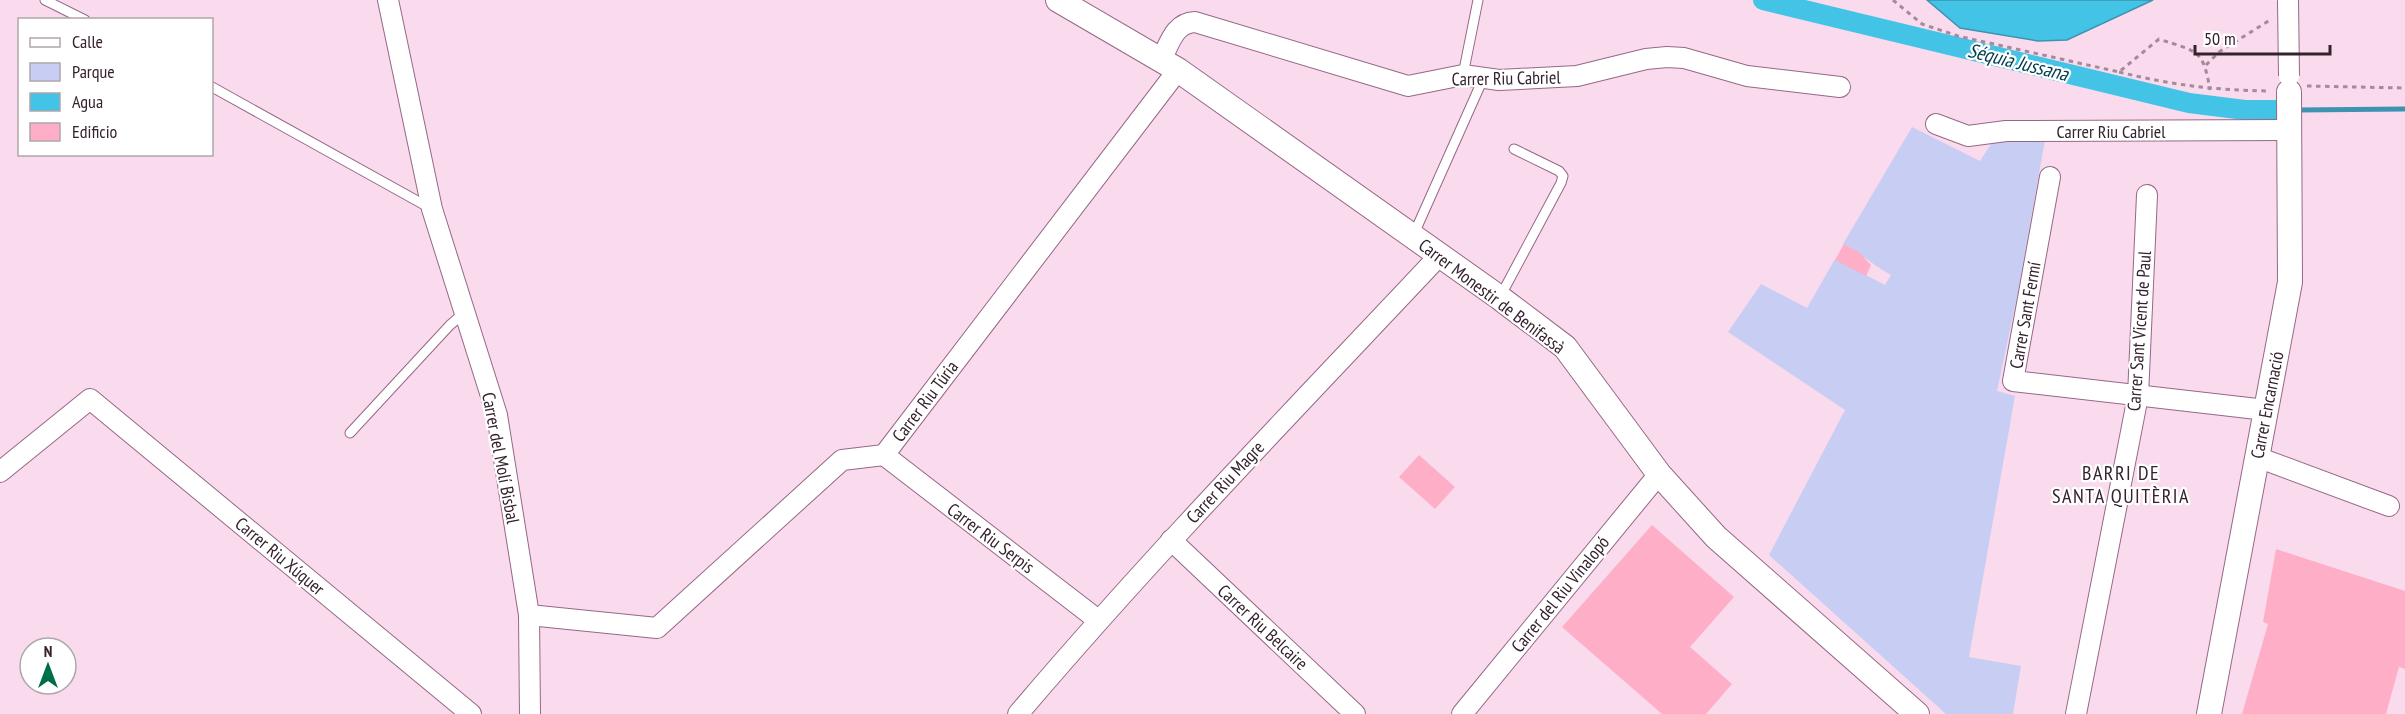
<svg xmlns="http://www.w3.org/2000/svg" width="2405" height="714" viewBox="0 0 2405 714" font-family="'PT Sans Narrow',sans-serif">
	<rect width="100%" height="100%" fill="#fadbee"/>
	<path fill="#c8cdf4" d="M1912 127 1980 161 1993 141 2045 140 2017 297 1997 391 2015 396 1969 657 2021 666 2013 714H1946L1769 555 1845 410 1728 332 1761 284 1807 308 1835 259 1885 285 1891 275C1874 266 1861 253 1843 244Z"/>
	<polygon fill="#43c4e7" stroke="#3e93b0" stroke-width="1.5" points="1927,0 2153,0 2067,40 2038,41 1960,28"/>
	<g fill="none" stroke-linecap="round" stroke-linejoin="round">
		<polyline stroke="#3e93b0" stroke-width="5" points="2299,110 2405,109"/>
		<polyline stroke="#43c4e7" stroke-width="20" points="1763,0 2189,103 2245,110 2276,110"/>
	</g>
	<g fill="#feafc7">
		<polygon points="1844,244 1860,253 1871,265 1866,276 1835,260"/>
		<polygon points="1419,455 1455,487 1435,509 1399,477"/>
		<polygon points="1652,525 1734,597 1690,647 1732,684 1706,714 1662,714 1562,627"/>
		<polygon points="2276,549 2405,591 2405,669 2399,667 2386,714 2242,714 2268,624 2263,622"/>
	</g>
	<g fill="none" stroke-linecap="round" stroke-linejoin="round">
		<defs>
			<g id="service">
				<polyline points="45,0 85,20"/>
				<polyline points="1463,75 1478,0"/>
				<polyline points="212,87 430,208"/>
				<polyline points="1413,236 1483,79"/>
				<polyline points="1500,297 1561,183 1563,176 1559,171 1514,149"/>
				<polyline points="350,433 450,325 464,313"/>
			</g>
			<g id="minor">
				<polyline points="388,0 432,209 497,415 529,615 530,714"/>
				<path d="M1161 60C1170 43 1174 23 1195 22L1408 86 1463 75 1499 80 1577 76 1646 59 1667 57 1684 58 1747 76 1840 87"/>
				<polyline points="1936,124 1968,136 2006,131 2289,130"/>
				<polyline points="2050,177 2013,381 2266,410"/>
				<polyline points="884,455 1098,620"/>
				<polyline points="2257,457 2389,506"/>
				<polyline points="0,472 90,399 471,714"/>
				<polyline points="1171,540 1355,714"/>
				<polyline points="529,615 657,628 842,460 884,455 1178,70"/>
				<path d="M1018 714C1152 556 1297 407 1439 256"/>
				<polyline points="1462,714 1659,474"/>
				<polyline points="2076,714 2138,396 2147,195"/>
			</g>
			<g id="tertiary">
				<polyline points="1058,0 1178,70 1500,298 1565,347 1659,474 1716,537 1917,714"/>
				<polyline points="2209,714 2290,282 2289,92"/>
			</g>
		</defs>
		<use href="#service" stroke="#956886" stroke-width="11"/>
		<use href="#minor" stroke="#956886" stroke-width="22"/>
		<use href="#tertiary" stroke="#956886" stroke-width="26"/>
		<g stroke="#a48b9b" stroke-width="3" stroke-dasharray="4.5 4.5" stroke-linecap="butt">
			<path d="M1893 0 1922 24 1958 36 2119 72 2159 39C2197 52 2203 48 2210 90"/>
			<polyline points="2206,65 2219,52 2270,20"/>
			<path d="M2119 72C2172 85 2213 90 2268 91"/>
			<polyline points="2307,86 2405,88"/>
		</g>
		<use href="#service" stroke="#fff" stroke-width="9"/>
		<use href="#minor" stroke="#fff" stroke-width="20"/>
		<use href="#tertiary" stroke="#fff" stroke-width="24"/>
		<defs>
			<polyline id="minor-bridge" points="2288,0 2289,76"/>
		</defs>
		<use href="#minor-bridge" stroke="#956886" stroke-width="22" stroke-linecap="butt"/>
		<use href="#minor-bridge" stroke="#fff" stroke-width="20"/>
	</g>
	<g text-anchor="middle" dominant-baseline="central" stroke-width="4.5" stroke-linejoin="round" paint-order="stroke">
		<g font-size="18" fill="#34222e" stroke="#fff">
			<text transform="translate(1506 78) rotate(-1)">Carrer Riu Cabriel</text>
			<text x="2111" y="131">Carrer Riu Cabriel</text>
			<text transform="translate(1492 296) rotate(37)">Carrer Monestir de Benifassà</text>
			<text transform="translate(2025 315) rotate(-80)">Carrer Sant Fermí</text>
			<text transform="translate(2139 331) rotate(-86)">Carrer Sant Vicent de Paul</text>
			<text transform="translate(925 401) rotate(-53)">Carrer Riu Túria</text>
			<text transform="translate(2267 405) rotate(-79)">Carrer Encarnació</text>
			<text transform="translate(501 458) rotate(79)">Carrer del Molí Bisbal</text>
			<text transform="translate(1225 482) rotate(-47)">Carrer Riu Magre</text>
			<text transform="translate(991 538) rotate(37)">Carrer Riu Serpis</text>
			<text transform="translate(280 556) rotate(40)">Carrer Riu Xúquer</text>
			<text transform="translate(1560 594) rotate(-51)">Carrer del Riu Vinalopó</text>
			<text transform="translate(1263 627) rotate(43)">Carrer Riu Belcaire</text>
		</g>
		<g font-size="20" font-style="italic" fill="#003d4b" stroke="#fff">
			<text transform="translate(2018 62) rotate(14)">Séquia Jussana</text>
		</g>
		<g font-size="20" letter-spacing="1.5" fill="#34222e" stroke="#fff">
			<text x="2121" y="473">BARRI DE<tspan x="2121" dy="23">SANTA QUITÈRIA</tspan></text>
		</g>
	</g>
	<rect x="18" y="18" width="195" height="138" fill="#ffffff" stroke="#aea7ab" stroke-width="1.5"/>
	<rect x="30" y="38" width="30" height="9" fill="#ffffff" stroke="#aea7ab" stroke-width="1.5"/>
	<text x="72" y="48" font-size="18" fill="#34222e">Calle</text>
	<rect x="30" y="63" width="30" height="18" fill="#c8cdf4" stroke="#aea7ab" stroke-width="1.5"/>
	<text x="72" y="78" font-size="18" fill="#34222e">Parque</text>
	<rect x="30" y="93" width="30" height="18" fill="#43c4e7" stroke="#aea7ab" stroke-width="1.5"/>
	<text x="72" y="108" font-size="18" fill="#34222e">Agua</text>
	<rect x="30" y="123" width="30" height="18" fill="#feafc7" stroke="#aea7ab" stroke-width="1.5"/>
	<text x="72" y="138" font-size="18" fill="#34222e">Edificio</text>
	<g transform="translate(48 666)"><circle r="28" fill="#ffffff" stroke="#aea7ab" stroke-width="1.5"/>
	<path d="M0-4.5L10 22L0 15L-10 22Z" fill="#006e46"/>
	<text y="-9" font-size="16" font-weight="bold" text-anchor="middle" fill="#34222e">N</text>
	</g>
	<path d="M2195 45v9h135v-9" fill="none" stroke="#34222e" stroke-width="3"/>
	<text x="2204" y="45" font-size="18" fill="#34222e" stroke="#ffffff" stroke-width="4.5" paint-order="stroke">50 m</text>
</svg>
